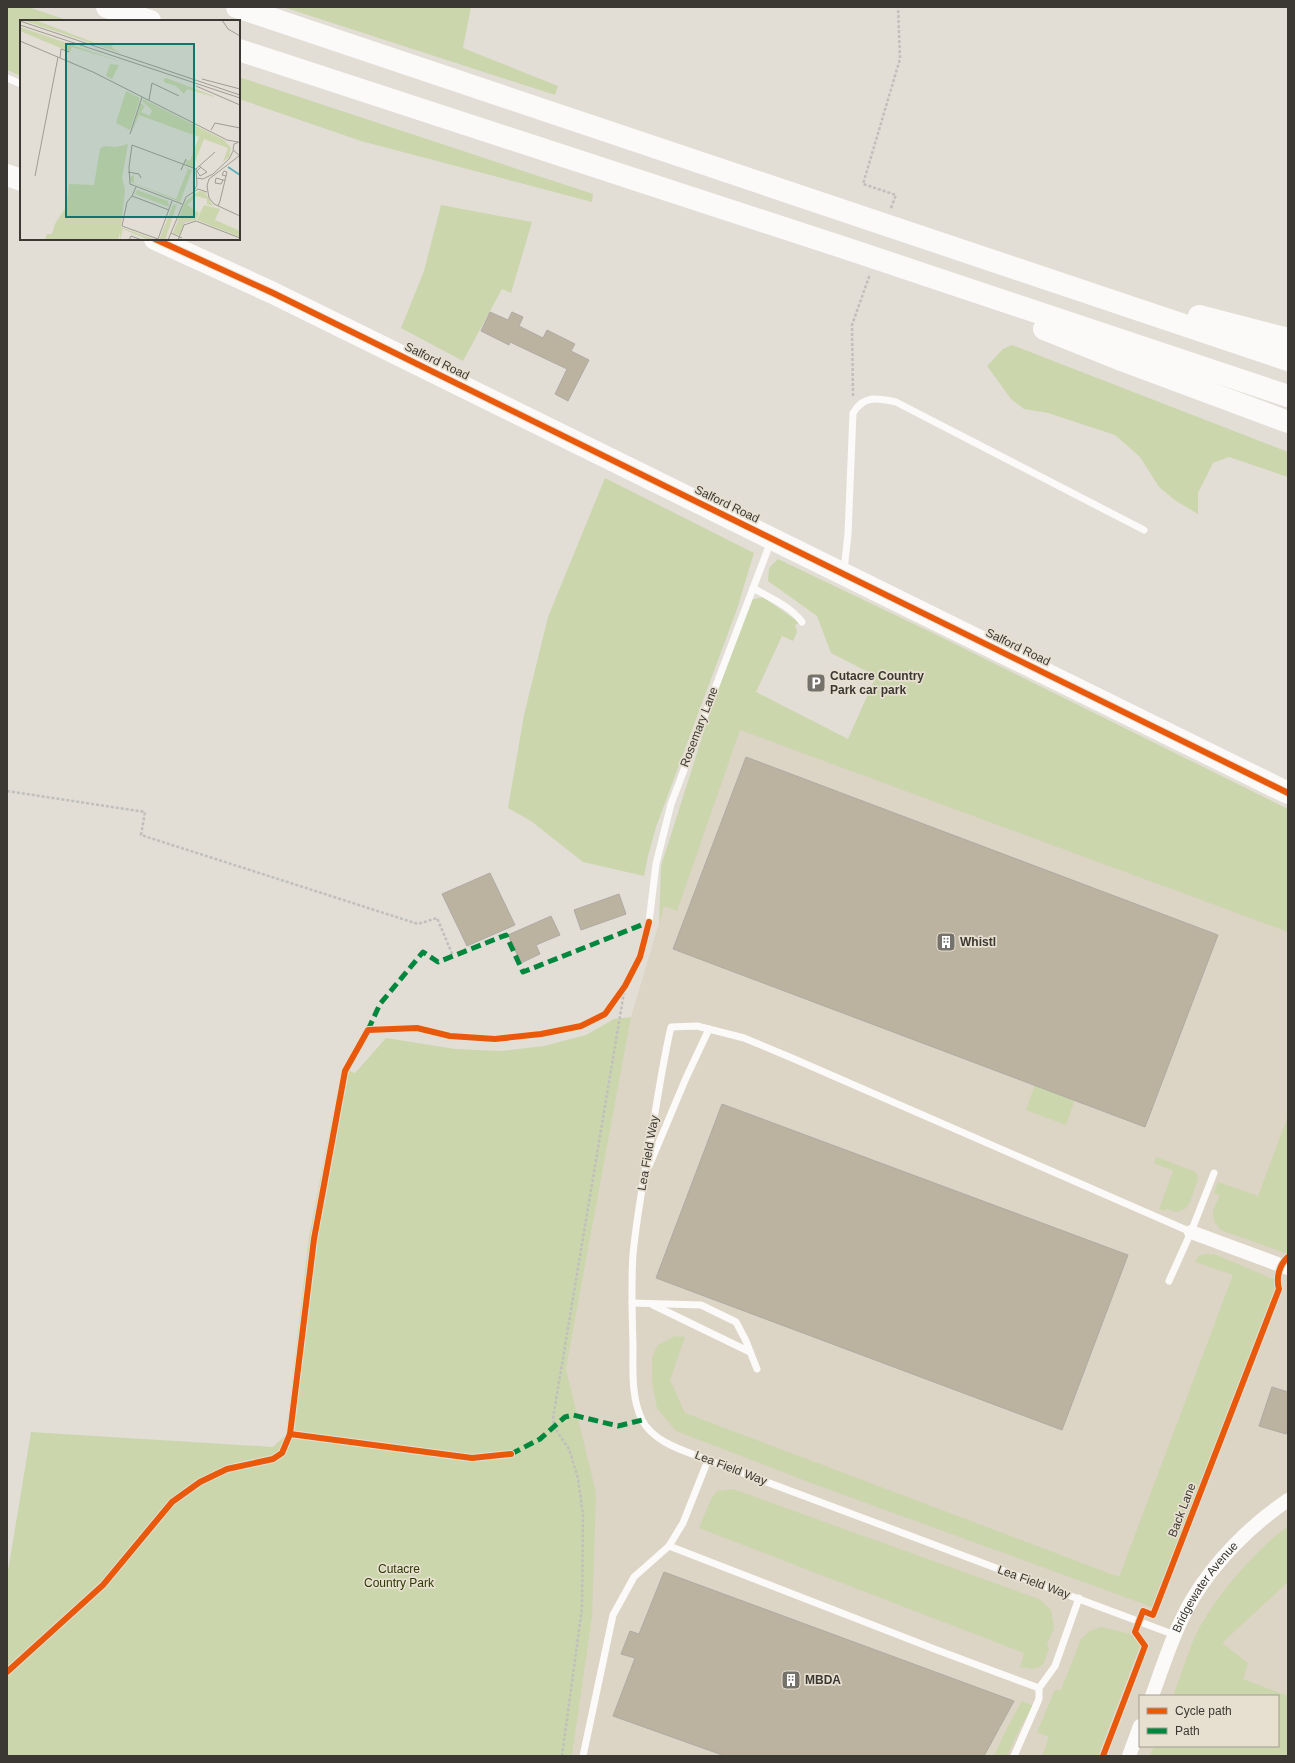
<svg xmlns="http://www.w3.org/2000/svg" width="1295" height="1763" viewBox="0 0 1295 1763" font-family="Arial,sans-serif">
	<rect width="100%" height="100%" fill="#e2ded5"/>
	<path fill="#dcd4c4" fill-rule="evenodd" d="M739 710 1288 911V1756H572L592 1618 566 1369 631 1017 716 732ZM1140 1696H1278V1746H1140Z"/>
	<g fill="#cbd6ad">
		<polygon points="7,7 28,7 70,21 21,21 21,76 7,70"/>
		<polygon points="283,7 471,7 463,48 558,86 555,95"/>
		<polygon points="239,77 593,194 592,202 361,141 239,99"/>
		<polygon points="441,205 532,222 511,293 502,289 463,361 401,328 424,271"/>
		<polygon points="1012,345 1288,452 1288,477 1229,457 1213,463 1198,493 1198,514 1176,501 1159,487 1140,457 1115,435 1048,413 1024,409 1011,399 987,366 1003,349"/>
		<polygon points="605,478 754,553 737,609 656,827 648,856 644,876 583,862 531,821 508,808 524,715 548,617"/>
		<polygon points="778,559 939,636 1288,809 1288,932 740,730 677,911 664,906 659,925 661,866 712,706 751,600 763,597 800,623 795,625 797,632 793,641 782,636 756,692 848,739 876,676 831,653 817,616 768,581 769,568"/>
		<polygon points="631,1017 566,1369 596,1493 592,1618 572,1756 7,1756 7,1577 31,1432 273,1447 286,1435 309,1237 342,1068 355,1073 386,1038 455,1049 501,1051 544,1046 586,1035 614,1019"/>
		<polygon points="1036,1082 1076,1096 1066,1125 1026,1110"/>
		<path d="M1288 1116V1254L1221 1230C1208 1215 1213 1211 1220 1195L1214 1193 1218 1182 1258 1196Z"/>
		<polygon points="1156,1157 1196,1172 1198,1179 1190,1202 1185,1209 1176,1212 1166,1209 1165,1211 1159,1209 1173,1171 1154,1163"/>
		<polygon points="1205,1254 1214,1254 1280,1282 1152,1607 819,1486 676,1431 657,1408 652,1383 652,1357 658,1345 675,1336 685,1337 670,1380 685,1413 1119,1577 1233,1275 1195,1262 1198,1256"/>
		<polygon points="733,1489 1039,1599 1051,1610 1054,1628 1047,1644 1049,1649 1043,1665 1033,1669 1020,1667 1024,1653 699,1528 711,1499 717,1491"/>
		<path d="M1288 1526V1582L1222 1643 1248 1663 1243 1679 1288 1696V1756H1150L1154 1746H1278V1696H1173C1180 1678 1186 1659 1193 1641 1210 1602 1254 1551 1288 1526Z"/>
		<polygon points="1101,1627 1130,1634 1141,1643 1098,1756 1042,1756 1049,1737 1037,1732 1055,1690 1061,1690 1081,1639 1090,1631"/>
		<polygon points="1022,1701 1033,1706 1019,1730 1007,1756 994,1756 1007,1728"/>
	</g>
	<g fill="#bbb2a0" stroke="#aeaba5">
		<polygon points="490,312 508,320 512,312 523,317 519,326 543,338 547,330 575,344 571,351 589,360 568,401 555,394 567,369 510,342 509,345 481,331"/>
		<polygon points="746,757 1218,935 1145,1127 673,949"/>
		<polygon points="490,873 515,925 467,946 442,894"/>
		<polygon points="619,894 626,914 581,930 574,910"/>
		<polygon points="551,916 560,935 536,945 540,954 521,963 508,935"/>
		<polygon points="722,1104 1128,1255 1062,1430 656,1278"/>
		<polygon points="1272,1387 1288,1392 1288,1428 1286,1434 1259,1426"/>
		<polygon points="664,1572 1014,1701 984,1756 725,1756 613,1716 635,1658 621,1654 630,1631 639,1634"/>
	</g>
	<g fill="none" stroke-linecap="round" stroke-linejoin="round">
		<g stroke="#c1bfbc" stroke-width="2.5" stroke-dasharray="3 2" stroke-linecap="butt">
			<polyline points="891,208 896,195 863,184 900,59 898,7"/>
			<polyline points="853,396 852,325 870,274"/>
			<polyline points="7,791 145,812 141,835 418,924 437,918 453,956"/>
			<polyline points="562,1756 582,1608 583,1515 578,1478 569,1449 554,1427 553,1418 625,986"/>
		</g>
		<g stroke="#fbfaf9" stroke-width="7">
			<polyline points="7,78 21,84"/>
			<path d="M844 570 848 534 853 413C864 395 877 398 896 402L1144 530"/>
			<path d="M753 588C770 598 790 606 802 622"/>
			<polyline points="649,922 656,864 671,804 771,541"/>
			<polyline points="649,1166 686,1078 709,1029"/>
			<polyline points="1169,1281 1191,1232 1214,1173"/>
			<polyline points="632,1303 701,1305 736,1322 746,1341 757,1369"/>
			<polyline points="653,1305 750,1352"/>
			<polyline points="708,1460 683,1523 669,1546 937,1650 1039,1688"/>
			<path d="M1175 1635 708 1460C685 1451 654 1443 642 1420 631 1397 633 1370 633 1345 632 1315 631 1284 633 1254 637 1213 645 1172 652 1131 658 1096 663 1061 671 1027L697 1026 744 1038 792 1058 1191 1232"/>
			<polyline points="583,1756 613,1615 634,1577 669,1546"/>
			<polyline points="1014,1756 1039,1699 1039,1688 1055,1666 1079,1598"/>
		</g>
		<g stroke="#fbfaf9" stroke-width="14">
			<polyline points="1191,1232 1288,1268"/>
			<path id="s1" d="M1152 1696C1164 1663 1175 1628 1193 1598 1216 1560 1251 1525 1288 1500"/>
			<polyline points="1129,1756 1140,1726"/>
		</g>
		<g stroke="#fbfaf9" stroke-width="22">
			<polyline points="7,175 21,180"/>
			<polyline points="155,239 273,293 1288,793"/>
		</g>
		<g stroke="#fbfaf9" stroke-width="22">
			<polyline points="107,7 150,21"/>
			<polyline points="237,7 1288,360"/>
			<polyline points="239,50 851,250 1288,396"/>
			<polyline points="1199,316 1288,339"/>
			<polyline points="1044,329 1124,361 1288,422"/>
		</g>
		<g stroke="#00873e" stroke-width="5" stroke-dasharray="10 5" stroke-linecap="butt">
			<polyline points="368,1030 380,1004 423,952 438,962 506,935 523,972 649,922"/>
			<polyline points="511,1454 540,1439 565,1417 573,1415 618,1426 642,1420"/>
		</g>
		<defs>
			<g id="cycleway">
				<polyline points="155,239 273,293 1288,793"/>
				<polyline points="511,1454 472,1458 290,1434 314,1239 345,1071 368,1030 417,1028 450,1036 495,1039 541,1034 581,1026 605,1014 625,986 640,957 649,922"/>
				<polyline points="7,1672 103,1585 172,1502 200,1482 227,1469 273,1459 282,1453 290,1434"/>
				<path d="M1103 1756 1145 1646 1135 1632 1143 1611 1153 1615 1279 1289C1276 1278 1279 1265 1288 1257"/>
			</g>
		</defs>
		<use href="#cycleway" stroke="#e7dfd0" stroke-width="8"/>
		<use href="#cycleway" stroke="#e8590c" stroke-width="6"/>
	</g>
	<defs>
		<symbol id="parking-square" viewBox="-11 -11 22 22"><rect x="-9" y="-9" width="18" height="18" rx="4" fill="#75726c" stroke="#e7dfd0"/><path d="M-3.5-5.5H1a3.5 3.5 0 0 1 0 7H-1V5.5H-3.5ZM-1-3.4V-.6H.8a1.4 1.4 0 0 0 0-2.8Z" fill="#fff"/></symbol>
		<symbol id="building-square" viewBox="-11 -11 22 22"><rect x="-9" y="-9" width="18" height="18" rx="4" fill="#75726c" stroke="#e7dfd0"/><path d="M-4-6H4V6H1V3H-1V6H-4ZM-2.5-4.3h1.7v1.8h-1.7ZM.8-4.3h1.7v1.8H.8ZM-2.5-1h1.7V.8h-1.7ZM.8-1h1.7V.8H.8Z" fill="#fff"/></symbol>
	</defs>
	<g fill-rule="evenodd">
		<use href="#parking-square" x="805" y="672" width="22" height="22"/>
		<use href="#building-square" x="935" y="931" width="22" height="22"/>
		<use href="#building-square" x="780" y="1669" width="22" height="22"/>
	</g>
	<g text-anchor="middle" dominant-baseline="central" stroke-width="3.5" stroke-linejoin="round" paint-order="stroke">
		<g font-size="12" fill="#3b3833" stroke="#e7dfd0">
			<text transform="translate(437 361) rotate(26)">Salford Road</text>
			<text transform="translate(727 504) rotate(26)">Salford Road</text>
			<text transform="translate(1018 647) rotate(26)">Salford Road</text>
			<text transform="translate(699 727) rotate(-69)">Rosemary Lane</text>
			<text transform="translate(648 1153) rotate(-80)">Lea Field Way</text>
			<text transform="translate(731 1468) rotate(21)">Lea Field Way</text>
			<text transform="translate(1182 1510) rotate(-69)">Back Lane</text>
			<text transform="translate(1034 1582) rotate(20)">Lea Field Way</text>
			<text stroke="none"><textPath href="#s1" startOffset="122">Bridgewater Avenue</textPath></text>
		</g>
		<g font-size="12" font-weight="bold" fill="#3b3833" stroke="#e7dfd0" text-anchor="start">
			<text x="830" y="676">Cutacre Country<tspan x="830" dy="14">Park car park</tspan></text>
			<text x="960" y="942">Whistl</text>
			<text x="805" y="1680">MBDA</text>
		</g>
		<g font-size="12" fill="#2d3b01" stroke="#e7dfd0">
			<text x="399" y="1569">Cutacre<tspan x="399" dy="14">Country Park</tspan></text>
		</g>
	</g>
	<g transform="translate(20 20)">
		<rect width="220" height="220" fill="#e2ded5"/>
		<path d="M2 0H15L78 24 93 23 92 28 101 33ZM0 7 105 43 52 27 50 32 0 11ZM90 44 99 45 92 59 86 56ZM146 58 194 76V77L167 69 164 74 156 66 146 63 143 60ZM106 71 120 78 110 110 96 103ZM123 79 204 120 211 128 209 137 203 142 208 128 184 119 173 147 166 145V140L170 141 179 117 119 95 111 114 120 83 125 86 121 92 130 96 132 90 122 81ZM108 124 102 158 105 170 101 207 136 220H129L103 209 100 220V213L98 220H25L27 214H32L35 204 46 187 49 164 74 165 80 129 84 126 96 127ZM164 147 172 150 160 182 111 162 110 157 114 155V163L156 179 168 149ZM117 170 148 181 149 187 115 174ZM179 171 185 172 193 186 187 184V179L176 176 167 185 179 193 176 200 165 203 159 215 153 213 165 182ZM157 184 145 220H139L153 185ZM184 185 200 189 195 200 220 211V217L177 200Z" fill="#cbd6ad"/>
		<path fill="none" stroke="#5faebe" stroke-width="2" d="M208 147 220 155"/>
		<path fill="none" stroke="#9f9c94" stroke-width="1" d="M202 0 208 9 220 16M0 1 220 75M0 5 220 78M0 21 73 52 207 120 218 122M40 38 41 29 49 32M182 59 220 69M176 66 220 85M129 80 132 63 159 76M191 110 195 103 220 108M110 114 122 77M219 122 214 124 213 130 220 136M219 136 189 159 187 166 189 178 194 184 220 196M179 146 187 152 180 156 177 151 181 147M161 150 166 139M108 152 119 154 121 158M15 156 38 37M177 158 183 159 193 154 209 139 213 131M203 160 201 164 195 163 196 158 203 160H205M116 167 112 176 149 190M175 169 177 165 176 149 195 132M112 176 107 182 102 206 138 219 152 181M162 184 110 164 109 147 112 125 176 149M198 186 200 181 207 152 204 151 202 155 206 156M151 213 162 218M109 220 111 216 122 220M148 220 166 177 178 169 187 172M158 220 164 205 176 201 220 218"/>
		<path fill="#0f766e" fill-opacity="0.15" stroke="#0f766e" stroke-width="2" d="M46 24H174V197H46Z"/>
		<rect width="220" height="220" fill="none" stroke="#3b3833" stroke-width="2"/>
	</g>
	<rect width="1295" height="1763" fill="none" stroke="#3b3833" stroke-width="16"/>
	<rect x="1139" y="1695" width="140" height="52" fill="#e7dfd0" stroke="#a29c91"/>
	<rect x="1147" y="1708" width="20" height="6" fill="#e8590c" stroke="#a29c91"/>
	<text x="1175" y="1715" font-size="12" fill="#3b3833">Cycle path</text>
	<rect x="1147" y="1728" width="20" height="6" fill="#00873e" stroke="#a29c91"/>
	<text x="1175" y="1735" font-size="12" fill="#3b3833">Path</text>
</svg>
